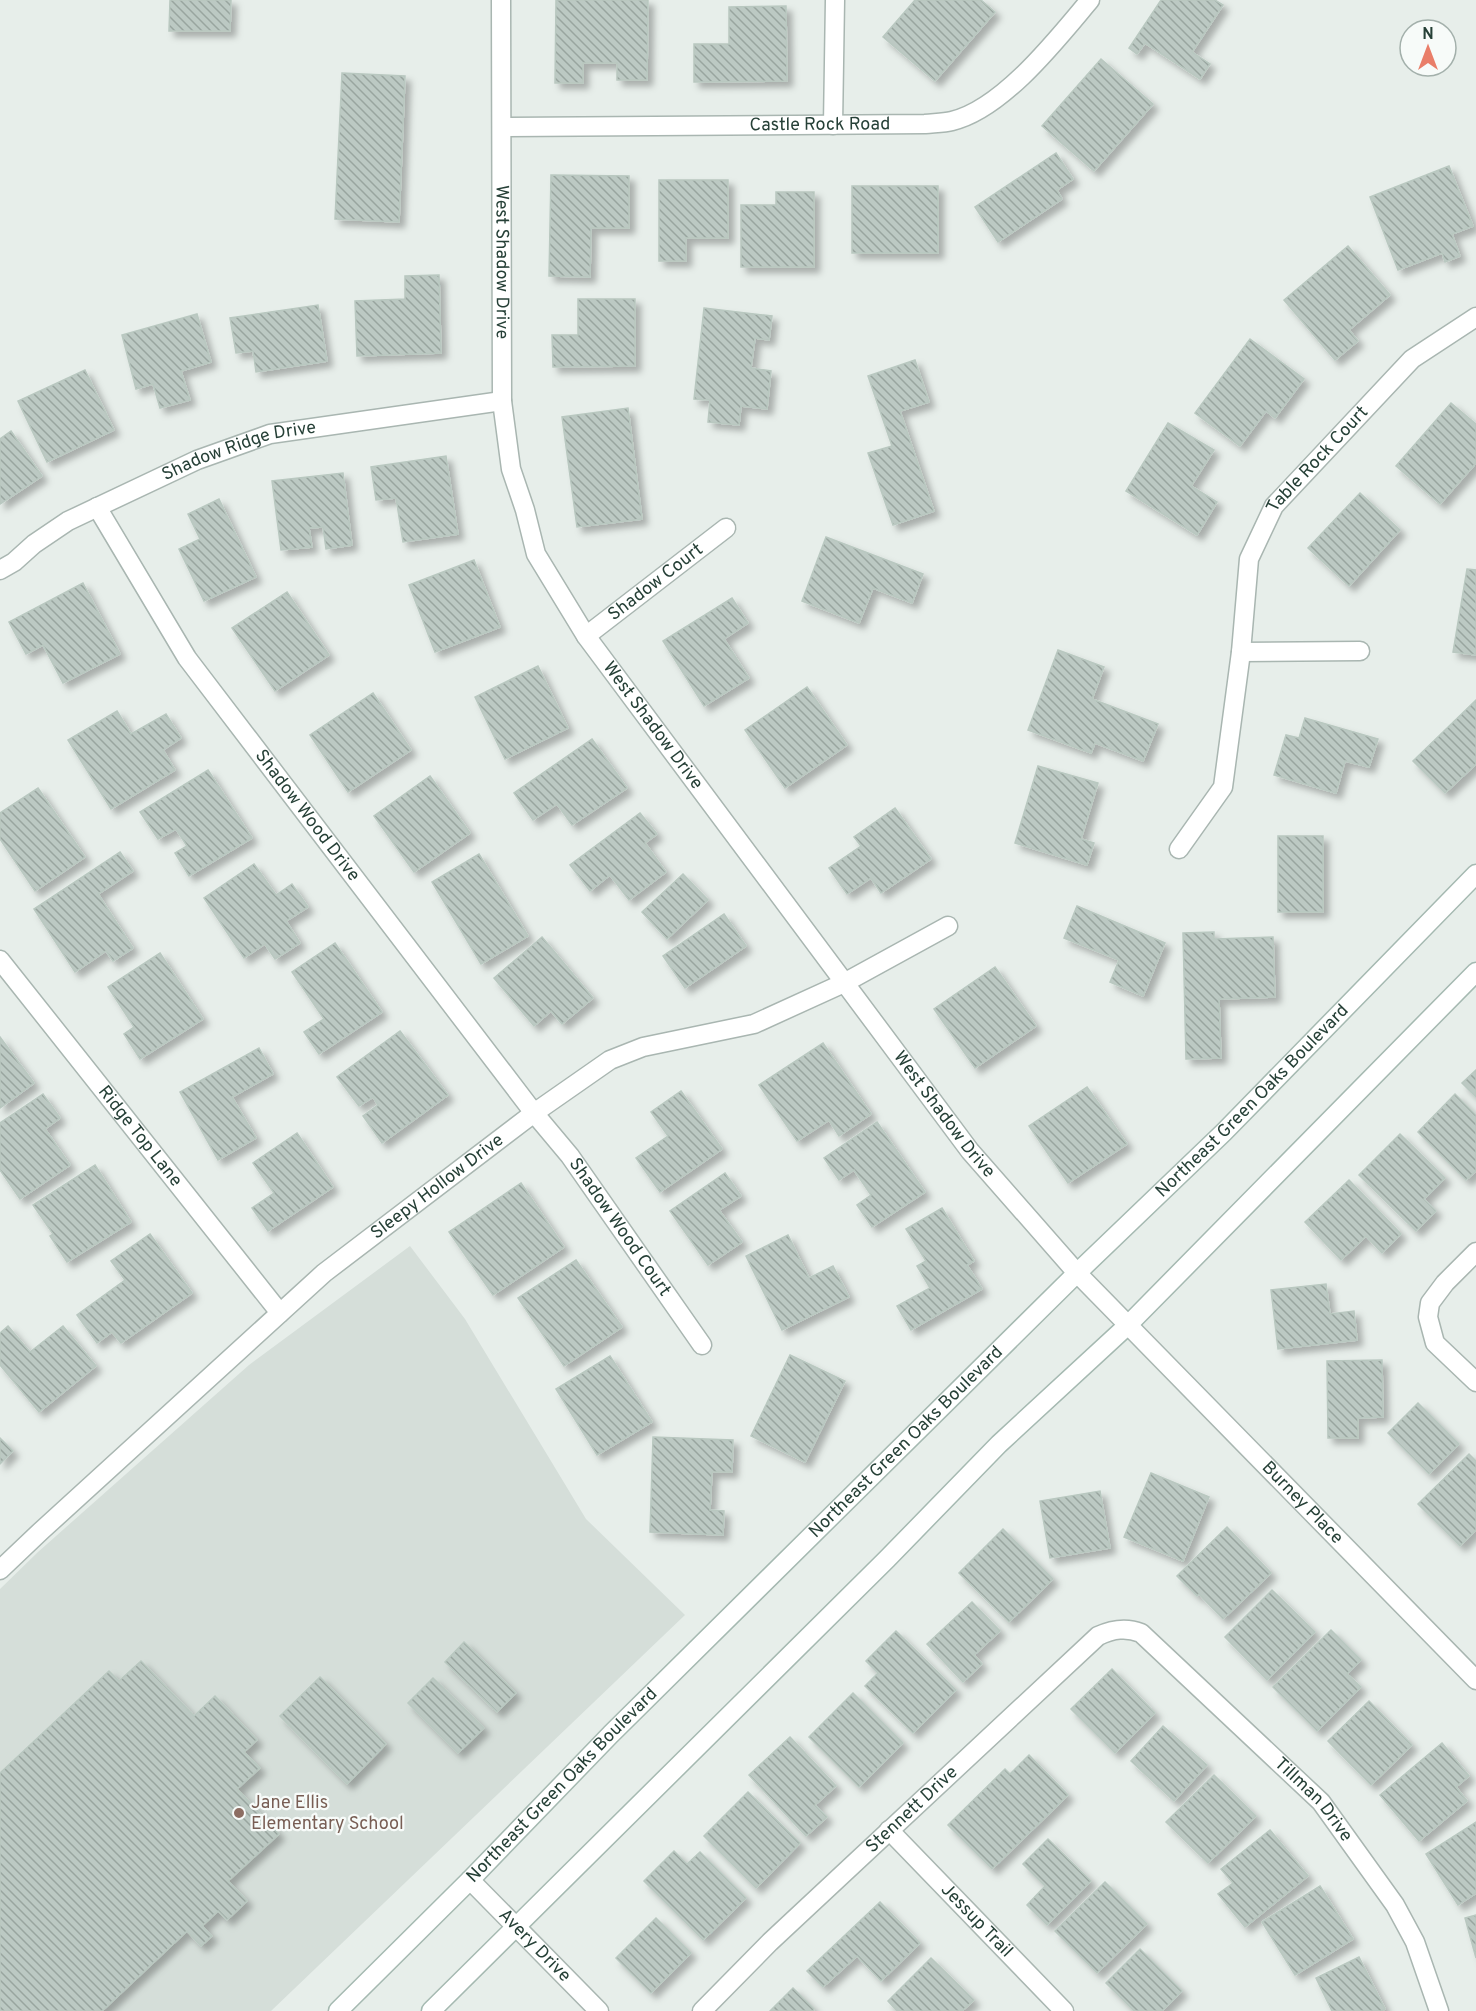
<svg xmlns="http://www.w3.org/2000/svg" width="1476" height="2011" viewBox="0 0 1476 2011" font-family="Overpass,sans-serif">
	<defs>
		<pattern id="building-back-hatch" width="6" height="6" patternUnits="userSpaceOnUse" patternTransform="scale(1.5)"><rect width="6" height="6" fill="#bcc9c3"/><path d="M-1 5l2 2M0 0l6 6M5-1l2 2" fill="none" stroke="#99a59f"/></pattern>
		<filter id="shadow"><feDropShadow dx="5.5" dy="5.5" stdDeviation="3" flood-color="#0004"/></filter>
	</defs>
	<rect width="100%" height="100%" fill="#e7eeea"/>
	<polygon fill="#d5ded9" points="410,1246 465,1319 586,1519 685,1615 271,2011 0,2011 0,1589 38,1552 249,1365"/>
	<g fill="url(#building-back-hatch)" stroke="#b9c8c0" stroke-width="1.5" filter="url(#shadow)">
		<polygon points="170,0 231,0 230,31 169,31"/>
		<polygon points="556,0 648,0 647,80 617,80 617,63 583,63 583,83 555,83"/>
		<polygon points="915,0 981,0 995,12 935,81 883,37"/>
		<polygon points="1161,0 1215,0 1223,5 1192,52 1210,64 1200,79 1145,43 1137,54 1129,48"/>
		<polygon points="786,6 787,81 694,82 694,44 729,44 729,7"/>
		<polygon points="1101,59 1153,104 1094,171 1042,126"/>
		<polygon points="342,73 405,76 399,222 335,219"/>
		<polygon points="1056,153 1073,179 1057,190 1062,199 998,242 975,207"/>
		<polygon points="1449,166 1473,226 1452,234 1460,256 1445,262 1442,253 1398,270 1370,197"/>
		<polygon points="551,175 629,176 629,228 591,228 590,277 549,276"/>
		<polygon points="659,180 728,180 728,238 686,238 686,261 659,261"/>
		<rect x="852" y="186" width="86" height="67"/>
		<polygon points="776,192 814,192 814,267 741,267 741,205 776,205"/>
		<polygon points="1348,246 1390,295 1349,330 1358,341 1335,360 1284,300"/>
		<polygon points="439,275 441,353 357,356 355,301 405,299 405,276"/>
		<polygon points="578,299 635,299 635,366 553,367 552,335 578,335"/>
		<polygon points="318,305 327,361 256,372 253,351 236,353 230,318"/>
		<polygon points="704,308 772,316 769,340 755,338 751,368 771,371 767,409 741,406 739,425 708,422 710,400 694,399"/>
		<polygon points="197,314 211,362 181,371 190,400 160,408 153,384 136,389 122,335"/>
		<polygon points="1250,339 1304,379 1275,418 1266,411 1240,446 1195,413"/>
		<polygon points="915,360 929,402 900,411 934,511 893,525 868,453 892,446 868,376"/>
		<polygon points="85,370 114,430 47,462 18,401"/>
		<polygon points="1451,403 1476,424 1476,463 1440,504 1396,466"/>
		<polygon points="628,408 642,519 577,527 562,417"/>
		<polygon points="1168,423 1214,450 1191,486 1217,502 1197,535 1126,491"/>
		<polygon points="11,431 42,476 0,504 0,439"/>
		<polygon points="446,456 458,534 403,542 396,498 376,500 371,467"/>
		<polygon points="343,473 352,545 326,549 323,527 309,528 312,547 281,550 272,481"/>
		<polygon points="1360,493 1400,530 1349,586 1308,548"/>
		<polygon points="219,499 256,577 204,601 179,549 200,539 188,514"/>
		<polygon points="826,537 923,574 912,603 873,588 859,623 802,601"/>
		<polygon points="474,560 500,627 435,652 409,585"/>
		<polygon points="1467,569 1476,570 1476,655 1453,652"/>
		<polygon points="83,583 120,654 63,683 43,645 26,654 9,622"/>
		<polygon points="287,592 329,655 275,691 232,628"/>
		<polygon points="732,598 748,623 724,639 749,678 704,706 663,641"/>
		<polygon points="1058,650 1104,667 1092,699 1158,724 1143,761 1095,743 1091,753 1028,730"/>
		<polygon points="538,666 568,728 505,759 475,697"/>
		<polygon points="807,687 847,745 785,788 745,730"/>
		<polygon points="373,693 411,750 348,792 310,735"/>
		<polygon points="1476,700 1476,764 1445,793 1413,761"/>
		<polygon points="117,711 131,734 166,714 181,738 163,750 175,770 111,809 68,740"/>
		<polygon points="1305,718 1378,739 1369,767 1345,761 1336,793 1274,775 1286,735 1299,738"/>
		<polygon points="592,739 627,788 572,825 557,804 533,820 514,793"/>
		<polygon points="1038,766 1098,783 1081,839 1094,843 1087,865 1015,843"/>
		<polygon points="208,770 252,838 189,876 175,853 187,846 176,829 158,839 140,812"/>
		<polygon points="430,776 470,833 414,872 374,816"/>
		<polygon points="38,788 85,857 35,891 0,839 0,813"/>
		<polygon points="895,808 931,859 881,893 871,878 847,894 829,868 861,846 854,837"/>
		<polygon points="640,813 657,834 645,843 666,872 629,900 610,875 590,891 570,865"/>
		<rect x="1278" y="836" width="45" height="76"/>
		<polygon points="120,852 133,871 98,894 133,948 113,961 106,951 75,972 34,909"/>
		<polygon points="479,854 528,936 481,964 432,882"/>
		<polygon points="254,864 276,895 292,884 308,907 286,921 300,943 275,959 265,944 244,958 204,898"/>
		<polygon points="683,874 708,900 667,939 642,912"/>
		<polygon points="1077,906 1165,943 1143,996 1110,982 1119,960 1064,938"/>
		<polygon points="724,914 746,946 685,988 663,956"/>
		<polygon points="1214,932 1214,939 1273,937 1275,997 1219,999 1221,1058 1186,1059 1183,933"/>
		<polygon points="542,937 593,998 562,1024 551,1011 534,1026 494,978"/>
		<polygon points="335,943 382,1012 319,1054 304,1032 324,1019 292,972"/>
		<polygon points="160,953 203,1019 140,1059 124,1034 134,1027 108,987"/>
		<polygon points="995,967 1036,1026 975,1068 934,1009"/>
		<polygon points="400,1031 448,1095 382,1143 363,1116 378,1105 373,1097 359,1106 337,1077"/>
		<polygon points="0,1037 34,1083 0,1108"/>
		<polygon points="823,1043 871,1114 839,1136 829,1120 797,1141 759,1085"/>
		<polygon points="259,1048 273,1074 232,1097 256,1138 218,1160 180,1092"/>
		<polygon points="1476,1070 1476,1097 1462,1083"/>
		<polygon points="1087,1087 1127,1144 1068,1183 1029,1126"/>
		<polygon points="681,1091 722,1149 660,1192 636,1158 668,1136 651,1112"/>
		<polygon points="43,1094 60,1118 45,1129 70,1165 20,1199 0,1170 0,1123"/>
		<polygon points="1455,1094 1476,1115 1476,1171 1466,1180 1418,1132"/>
		<polygon points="877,1122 925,1192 872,1227 857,1205 871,1195 854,1170 839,1180 824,1158"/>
		<polygon points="297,1133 333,1187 268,1231 252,1208 274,1193 253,1163"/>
		<polygon points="1400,1134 1445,1178 1424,1199 1436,1211 1416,1231 1359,1175"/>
		<polygon points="95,1165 131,1222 67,1262 50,1236 53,1234 33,1205"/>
		<polygon points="725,1173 741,1196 719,1210 742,1242 708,1265 670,1211"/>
		<polygon points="1349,1180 1401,1234 1382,1253 1366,1236 1341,1260 1305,1222"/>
		<polygon points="521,1183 564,1247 493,1295 449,1232"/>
		<polygon points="942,1208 974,1261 967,1265 982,1289 911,1330 897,1306 930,1288 917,1266 926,1261 906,1229"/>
		<polygon points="150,1234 192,1293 121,1343 112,1332 97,1343 77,1315 125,1280 111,1261"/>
		<polygon points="788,1235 809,1278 833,1266 849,1297 782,1330 746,1256"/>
		<polygon points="576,1260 622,1327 564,1366 518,1298"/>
		<polygon points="1326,1284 1330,1314 1354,1311 1357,1340 1278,1349 1271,1290"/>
		<polygon points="8,1326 30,1352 63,1326 96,1366 39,1412 0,1365 0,1333"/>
		<polygon points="790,1355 845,1381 805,1462 751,1436"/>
		<polygon points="610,1356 652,1422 597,1455 556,1389"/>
		<polygon points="1382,1360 1383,1417 1358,1418 1358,1438 1328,1438 1327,1361"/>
		<polygon points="1418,1403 1459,1444 1429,1474 1388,1433"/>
		<polygon points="653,1437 733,1440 732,1472 712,1472 710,1510 724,1511 723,1535 650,1532"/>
		<polygon points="0,1438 13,1451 0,1464"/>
		<polygon points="1469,1454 1476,1461 1476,1530 1460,1546 1418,1504"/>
		<polygon points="1151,1473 1209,1497 1183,1561 1124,1537"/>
		<polygon points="1100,1491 1110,1548 1050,1558 1040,1501"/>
		<polygon points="1227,1527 1271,1573 1223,1619 1199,1594 1197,1596 1177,1576"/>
		<polygon points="1003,1529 1053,1579 1009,1622 959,1573"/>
		<polygon points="1272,1590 1315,1632 1267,1680 1225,1637"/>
		<polygon points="972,1602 1000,1631 974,1655 982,1664 963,1682 927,1644"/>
		<polygon points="1331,1630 1361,1660 1347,1674 1361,1687 1317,1731 1273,1687"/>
		<polygon points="896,1631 956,1690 913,1733 865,1686 878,1673 866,1661"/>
		<polygon points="464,1642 516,1693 497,1712 445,1662"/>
		<polygon points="141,1661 194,1716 215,1696 257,1740 244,1752 260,1768 237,1789 279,1834 228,1881 247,1901 227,1920 218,1911 202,1926 212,1936 201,1946 187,1931 102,2011 0,2011 0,1773 109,1671 119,1681"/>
		<polygon points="1112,1669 1155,1713 1115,1753 1071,1709"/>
		<polygon points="320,1677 386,1744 347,1784 280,1716"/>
		<polygon points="433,1678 484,1728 458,1753 408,1703"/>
		<polygon points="853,1693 903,1743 859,1787 809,1737"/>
		<polygon points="1369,1701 1412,1745 1371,1785 1328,1741"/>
		<polygon points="1163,1726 1207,1765 1174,1801 1131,1761"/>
		<polygon points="790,1737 836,1786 815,1805 827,1817 806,1836 749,1775"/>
		<polygon points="1442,1743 1469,1776 1456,1787 1467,1801 1419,1841 1380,1795"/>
		<polygon points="1029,1755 1068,1795 992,1869 948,1825 1005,1769 1010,1774"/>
		<polygon points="1214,1775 1256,1816 1208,1863 1166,1822"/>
		<polygon points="748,1792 800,1843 756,1888 704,1836"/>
		<polygon points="1476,1822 1476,1893 1458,1905 1426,1854"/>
		<polygon points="1270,1830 1308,1876 1245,1927 1218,1894 1233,1883 1221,1869"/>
		<polygon points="1048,1839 1091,1881 1047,1925 1027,1905 1045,1886 1023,1864"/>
		<polygon points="674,1851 687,1864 700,1852 746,1898 703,1940 644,1881"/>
		<polygon points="1105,1882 1147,1924 1097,1973 1055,1931"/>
		<polygon points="1320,1886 1353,1939 1295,1975 1262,1922"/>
		<polygon points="880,1902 920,1943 881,1981 857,1956 823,1987 807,1971"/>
		<polygon points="1476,1915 1476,1958 1465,1918"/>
		<polygon points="656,1918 691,1953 651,1993 616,1958"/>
		<polygon points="1140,1949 1182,1991 1162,2011 1134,2011 1106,1983"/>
		<polygon points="1359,1957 1385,2009 1381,2011 1332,2011 1316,1978"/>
		<polygon points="931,1958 974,2000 962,2011 897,2011 888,2001"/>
		<polygon points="793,1988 814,2009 813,2011 770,2011"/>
	</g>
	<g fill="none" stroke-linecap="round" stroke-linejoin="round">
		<defs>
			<g id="minor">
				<polyline points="833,125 835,0"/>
				<path id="s1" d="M502 127 925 124C934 123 944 123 952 121 1003 109 1058 38 1090 0"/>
				<path id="s2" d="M97 507 187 658 534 1113 570 1156 702 1345"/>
				<path id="s3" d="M0 570 14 562 34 544 68 521 197 460 270 434 502 401"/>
				<path id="s4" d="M586 636 726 528"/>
				<polyline points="1241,652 1360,651"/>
				<path id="s5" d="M1179 849 1223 787 1241 652 1249 559 1274 506 1412 359 1476 317"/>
				<path id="s6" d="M0 960 280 1313"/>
				<polyline points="1476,1252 1445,1283 1430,1303 1428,1317 1435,1343 1476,1382"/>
				<path id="s7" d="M1128 1325 1476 1680"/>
				<path id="s8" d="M0 1570 41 1531 324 1273 534 1113 610 1060 643 1047 754 1024 844 983 948 926"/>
				<path id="s9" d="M889 1830 1064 2011"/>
				<path id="s10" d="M470 1880 599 2011"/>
				<path id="s11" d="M702 2011 770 1942 1098 1636C1113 1629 1126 1627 1141 1633L1321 1802 1395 1905 1415 1942 1439 2011"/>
			</g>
			<g id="tertiary">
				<path id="s12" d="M501 0 502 401 511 469 525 510 536 554 586 636 970 1151 1077 1273 1128 1325"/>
			</g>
			<g id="secondary">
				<path id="s13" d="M338 2011 470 1880 611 1734 1077 1273 1224 1132 1476 874"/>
				<polyline points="431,2011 887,1559 999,1444 1128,1325 1476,972"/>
			</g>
		</defs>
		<use href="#minor" stroke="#a9b6b1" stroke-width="21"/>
		<use href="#tertiary" stroke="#a9b6b1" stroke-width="21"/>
		<use href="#secondary" stroke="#a5b9b1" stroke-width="21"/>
		<use href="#minor" stroke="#fff" stroke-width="18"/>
		<use href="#tertiary" stroke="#fff" stroke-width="18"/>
		<use href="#secondary" stroke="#fff" stroke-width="18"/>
	</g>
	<circle fill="#8d6e63" stroke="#f7fbf9" stroke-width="2" cx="239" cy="1813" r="6"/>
	<g text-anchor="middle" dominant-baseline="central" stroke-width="4.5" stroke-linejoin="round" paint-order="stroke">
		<g font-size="18" fill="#264037" stroke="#f7fbf9">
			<text stroke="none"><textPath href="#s1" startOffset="318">Castle Rock Road</textPath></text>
			<text stroke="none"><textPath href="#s12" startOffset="262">West Shadow Drive</textPath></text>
			<text stroke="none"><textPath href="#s3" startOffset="270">Shadow Ridge Drive</textPath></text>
			<text stroke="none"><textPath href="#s5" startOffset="428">Table Rock Court</textPath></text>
			<text stroke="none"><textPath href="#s4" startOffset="88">Shadow Court</textPath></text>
			<text stroke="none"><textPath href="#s12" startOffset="766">West Shadow Drive</textPath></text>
			<text stroke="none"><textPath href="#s2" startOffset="374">Shadow Wood Drive</textPath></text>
			<text stroke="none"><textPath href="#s13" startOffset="1290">Northeast Green Oaks Boulevard</textPath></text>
			<text stroke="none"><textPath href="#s12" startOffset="1252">West Shadow Drive</textPath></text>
			<text stroke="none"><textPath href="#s6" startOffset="225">Ridge Top Lane</textPath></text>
			<text stroke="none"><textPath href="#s8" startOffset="582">Sleepy Hollow Drive</textPath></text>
			<text stroke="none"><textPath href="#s2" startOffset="891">Shadow Wood Court</textPath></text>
			<text stroke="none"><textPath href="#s13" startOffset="804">Northeast Green Oaks Boulevard</textPath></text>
			<text stroke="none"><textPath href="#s7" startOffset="249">Burney Place</textPath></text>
			<text stroke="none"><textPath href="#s13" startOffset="318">Northeast Green Oaks Boulevard</textPath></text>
			<text stroke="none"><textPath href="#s11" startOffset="830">Tillman Drive</textPath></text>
			<text stroke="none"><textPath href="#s11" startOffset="291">Stennett Drive</textPath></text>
			<text stroke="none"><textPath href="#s9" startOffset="126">Jessup Trail</textPath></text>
			<text stroke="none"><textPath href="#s10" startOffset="92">Avery Drive</textPath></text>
		</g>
		<g font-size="18" fill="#785e54" stroke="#f7fbf9" text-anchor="start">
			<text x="251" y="1803">Jane Ellis<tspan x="251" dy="21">Elementary School</tspan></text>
		</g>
	</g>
	<g transform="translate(1428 48)"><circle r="28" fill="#f7fbf9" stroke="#a3b0ab" stroke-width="1.5"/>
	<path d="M0-4.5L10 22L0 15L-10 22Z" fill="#e97e69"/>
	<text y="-9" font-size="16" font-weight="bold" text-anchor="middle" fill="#264037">N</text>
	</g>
</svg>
